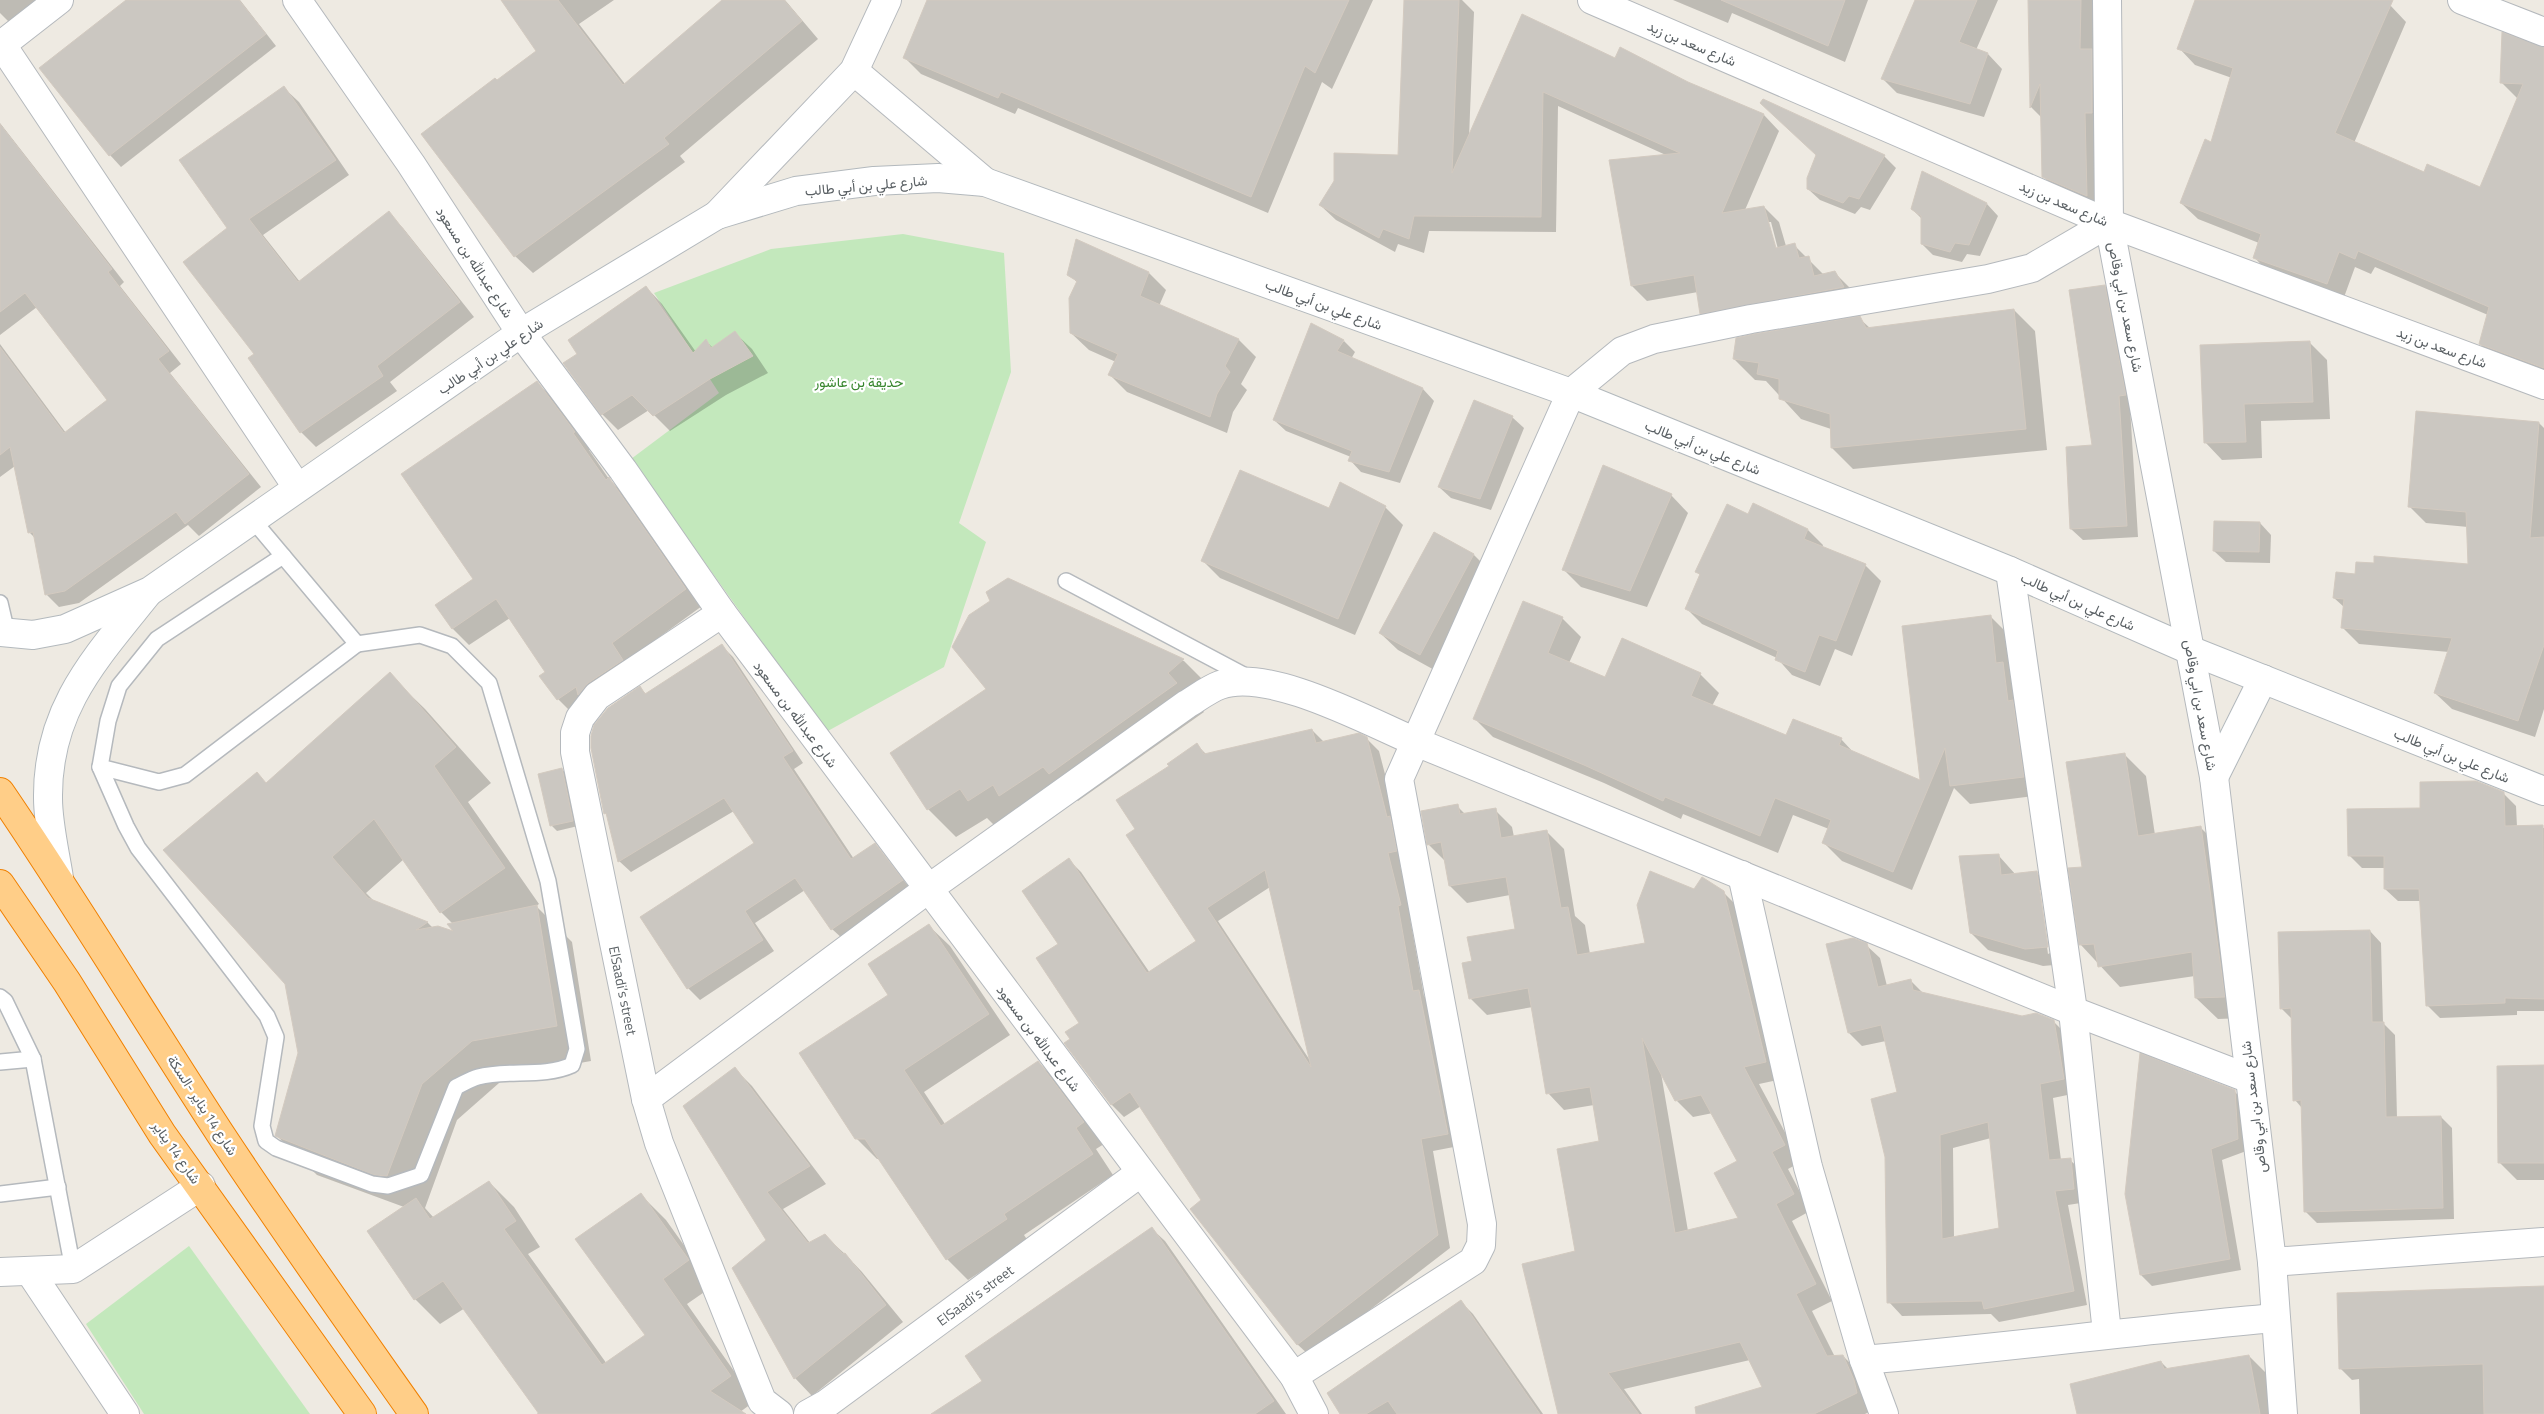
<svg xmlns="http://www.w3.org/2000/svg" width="2544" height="1414" viewBox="0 0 2544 1414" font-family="'Titillium Web',Vazirmatn,sans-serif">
	<rect width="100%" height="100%" fill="#eeeae2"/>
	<g fill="#c3e8bc">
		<polygon points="903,234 1004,253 1011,372 959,523 986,542 944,667 826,732 631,459 719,393 654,293 771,249"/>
		<polygon points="189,1246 310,1414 144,1414 86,1324"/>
	</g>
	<g fill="#0003" fill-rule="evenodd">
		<polygon points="0,0 45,0 13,26 0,13"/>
		<polygon points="128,0 240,0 276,46 121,167 110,155"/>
		<polygon points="503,0 614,0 579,24 625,84 724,0 785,0 818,39 680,156 685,162 533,273 515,256 497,82 538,51"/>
		<polygon points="928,0 1373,0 1332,89 1322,82 1268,213 1018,108 1015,114 921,74 904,57"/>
		<path d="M1405 0H1462L1474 12 1469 138 1523 16 1616 60 1687 83 1764 115 1779 131 1745 210 1764 207 1779 222 1786 246 1794 245 1824 275 1835 273 1850 288 1858 303 1716 328 1701 313 1698 292 1647 301 1632 286 1668 156 1558 106 1556 232 1429 231 1424 253 1398 244 1395 252 1336 220 1320 205 1399 157ZM1768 222H1771L1779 253 1777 254Z"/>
		<polygon points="1673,0 1868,0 1845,62 1732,13 1728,23"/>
		<polygon points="1916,0 1998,0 1976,50 1988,54 2002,69 1984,117 1897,93 1883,79"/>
		<polygon points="2029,0 2099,0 2103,212 2060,194 2043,176 2042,118 2031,107"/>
		<polygon points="2196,0 2378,0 2390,5 2406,22 2354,143 2425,173 2481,188 2518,99 2501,82 2544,48 2544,378 2496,360 2480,344 2488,315 2375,267 2371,274 2355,267 2343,300 2270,274 2254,257 2259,243 2198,219 2181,203 2212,144 2232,78 2195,65 2179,48"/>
		<polygon points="284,88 299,102 349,175 263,235 300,282 388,213 403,228 474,317 390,382 397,391 316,447 301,432 256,354 229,228"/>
		<polygon points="1763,100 1884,156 1896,168 1870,210 1861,207 1855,214 1820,200 1808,189 1817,155"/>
		<polygon points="0,123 124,282 120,286 181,364 170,373 261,487 199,536 188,525 79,603 59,607 46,594 36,539 29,532 15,466 0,477 0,344 66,433 109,400 37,307 0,335"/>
		<polygon points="1922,173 1987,204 1998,216 1980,256 1967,254 1962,262 1933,255 1922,244 1922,219 1912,209"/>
		<polygon points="1149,273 1166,290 1159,306 1239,340 1256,357 1241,384 1247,390 1233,412 1227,433 1127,392 1110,375 1116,362 1089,350 1071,333 1078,283 1068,274"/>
		<polygon points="2104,286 2116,297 2130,407 2138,537 2083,540 2071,529 2094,447"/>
		<polygon points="646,287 662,304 696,352 706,341 713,348 735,333 752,349 768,373 726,395 670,431 649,410 618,430 602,414 579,354"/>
		<polygon points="2014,310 2035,331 2047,450 1853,469 1832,448 1831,429 1801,419 1766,381 1755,380 1734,359 1859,318 1871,329"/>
		<polygon points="1344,341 1355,352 1351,359 1423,389 1434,401 1400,483 1361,472 1350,460 1351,457 1286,431 1274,420"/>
		<polygon points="2310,343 2327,360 2330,419 2261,421 2262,458 2222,460 2205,442 2201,346"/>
		<polygon points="537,383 554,399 591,449 589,450 609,479 626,496 702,606 628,660 575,716 558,699 541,676 547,672 510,618 469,645 452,628 475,579"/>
		<polygon points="1512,417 1524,428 1491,510 1451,498 1439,487"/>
		<polygon points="2539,423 2544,428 2544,709 2535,737 2452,709 2435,693 2449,652 2359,644 2342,627 2344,607 2334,598 2356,575 2469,566 2468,527 2426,523 2410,507"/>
		<polygon points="1671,495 1688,513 1647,607 1581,587 1564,570"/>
		<polygon points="1385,507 1403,525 1355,635 1220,578 1202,560"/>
		<polygon points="2260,523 2271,535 2270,563 2226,562 2214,551"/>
		<polygon points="1808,530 1823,545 1822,548 1865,565 1881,581 1852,656 1835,649 1820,686 1792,675 1777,658 1702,624 1686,608 1701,576 1697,572"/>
		<polygon points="1434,534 1474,555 1491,572 1438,672 1398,650 1380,633"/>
		<polygon points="1008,580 1184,661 1211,688 1195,701 1204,712 1078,801 1071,795 997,828 987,818 956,837 928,809 988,689 992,602"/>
		<polygon points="1990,616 2009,635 2041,795 1970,804 1954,788 1912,890 1842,861 1823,842 1829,829 1793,815 1778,853 1683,814 1681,819 1604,783 1493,737 1475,719 1562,618 1581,637 1569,663 1606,679 1700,674 1719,693 1712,706 1787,737 1841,739 1854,753 1921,782"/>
		<polygon points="722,646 733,657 803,763 794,769 854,859 875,844 913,892 844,940 832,929 805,890 755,923 774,951 700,1000 688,988 755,843 734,811 631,872 619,861 609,817 605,813 640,688 647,695"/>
		<path d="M389 674 425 709 491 783 468 802 539 904 536 906 572 942 591 1061 507 1076 457 1120 425 1208 434 1218 489 1182 514 1207 540 1247 528 1254 607 1364 646 1336 641 1195 666 1220 713 1286 687 1304 755 1401 740 1412 744 1414H537L539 1412 465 1308 440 1324 415 1299 369 1231 404 1207 317 1175 276 1135 299 1054 266 784ZM404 859 441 912 453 924 456 934 433 928 428 923 374 901 366 893Z"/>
		<path d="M1312 730 1324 742 1366 738 1379 751 1408 863 1400 865 1413 918H1410L1424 996 1431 1003 1459 1146 1433 1151 1450 1248 1310 1356 1297 1344 1141 1106 1124 1117 1111 1104 1072 1040 1081 1023 1060 944 1069 860 1081 872 1150 973 1198 941 1137 830 1171 766 1197 745 1207 755ZM1270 887 1311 1062 1218 921Z"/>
		<polygon points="2125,755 2146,776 2155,835 2201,828 2222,849 2245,1018 2218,1019 2196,998 2195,976 2120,987 2081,945 2083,868"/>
		<polygon points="562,769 567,775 578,826 557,831 551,825"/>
		<polygon points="2503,793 2516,806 2517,827 2544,828 2544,1011 2517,1011 2517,1015 2440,1018 2427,1005 2421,901 2398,901 2385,889 2385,868 2362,868 2350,856 2421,809"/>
		<path d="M1457 806 1466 815 1495 810 1512 827 1514 837 1547 832 1564 849 1575 916 1585 925 1590 954 1647 944 1695 890 1723 892 1741 910 1782 1079 1759 1084 1801 1162 1788 1169 1810 1211 1792 1221 1832 1301 1812 1311 1835 1357 1843 1356 1860 1373 1873 1410 1865 1414H1698L1764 1388 1750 1360 1624 1389 1642 1414H1560L1576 1252 1600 1142 1594 1105 1564 1110 1548 1093 1533 1007 1487 1015 1470 998 1473 963 1517 930 1510 895 1467 903 1450 886 1446 862 1428 844ZM1661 1073 1676 1100 1693 1117 1713 1113 1739 1162 1740 1219 1688 1231Z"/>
		<path d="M1999 856 2016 875 2037 873 2054 890 2065 964 2043 966 1988 950 1971 933ZM2039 890H2041L2050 953 2048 954Z"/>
		<polygon points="929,926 950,946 1010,1035 924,1092 945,1124 1038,1062 1059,1083 1104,1144 1096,1149 1113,1175 1024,1235 1028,1241 968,1280 947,1259 880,1159 877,1159 856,1138 890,995"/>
		<polygon points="2370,931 2381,943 2383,1023 2395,1035 2397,1118 2441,1117 2452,1128 2454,1219 2317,1223 2305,1211 2302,1108 2295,1100 2293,1020 2281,1008"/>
		<path d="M1866 945 1880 958 1887 986 1910 980 1924 994 2022 1017 2053 1021 2067 1035 2077 1093 2053 1098 2061 1160H2070L2084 1173 2087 1202 2068 1205 2087 1305 1999 1322 1991 1314 1902 1316 1889 1302 1899 1093 1886 1041 1862 1046 1849 1033ZM1991 1138 2001 1229 1954 1238 1953 1148Z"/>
		<polygon points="2544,1066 2544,1180 2517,1180 2500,1163"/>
		<polygon points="735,1069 752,1086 826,1184 783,1209 810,1243 825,1236 845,1254 862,1272 903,1322 812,1396 795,1378"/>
		<polygon points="2234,1091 2246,1103 2249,1150 2222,1160 2241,1270 2152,1286 2141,1275 2127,1194"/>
		<polygon points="1152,1229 1165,1241 1286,1414 933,1414 984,1381"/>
		<polygon points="2544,1288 2544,1414 2360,1414 2359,1379 2352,1380 2340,1368"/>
		<polygon points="1461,1302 1473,1314 1543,1414 1342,1414"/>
		<polygon points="2249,1356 2266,1373 2273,1414 2078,1414 2161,1362 2169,1370"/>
	</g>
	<g fill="#cbc7c1" stroke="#d3cac0" fill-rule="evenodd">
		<polygon points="126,0 239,0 266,34 109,156 39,68"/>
		<polygon points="501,0 558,0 623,85 722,0 784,0 802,21 664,138 669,144 514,257 421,134 495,78 497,80 536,51"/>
		<polygon points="927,0 1349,0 1315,73 1305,66 1251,197 1001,92 998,98 903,58"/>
		<polygon points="1404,0 1459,0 1452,173 1522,14 1615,58 1620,47 1688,82 1764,114 1722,213 1764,206 1776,248 1795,243 1799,258 1809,256 1814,276 1835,271 1844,287 1700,314 1694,275 1631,286 1609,160 1680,153 1543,92 1541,217 1414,216 1409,239 1383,229 1379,238 1319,205 1334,181 1334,153 1398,155"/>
		<polygon points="1721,0 1845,0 1828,46"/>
		<polygon points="1915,0 1977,0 1959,42 1988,53 1970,104 1881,79"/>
		<polygon points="2028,0 2081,0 2080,49 2092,49 2092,113 2085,113 2087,196 2042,177 2040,84 2030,108"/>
		<polygon points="2195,0 2393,0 2335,133 2424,172 2427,164 2480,187 2523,84 2500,83 2502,32 2544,47 2544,368 2479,344 2489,307 2358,251 2355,259 2339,252 2327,284 2253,258 2261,234 2180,203 2205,139 2211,142 2233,68 2177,49"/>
		<polygon points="284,86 336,160 249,219 298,282 389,211 460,302 377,366 383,376 300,433 248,358 254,354 183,262 227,228 179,160"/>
		<polygon points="1763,99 1885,155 1859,199 1849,196 1843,203 1807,189 1807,178 1816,155 1760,103"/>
		<polygon points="0,124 112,269 108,272 169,351 158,359 249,474 185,524 176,512 65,591 45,595 33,532 28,533 10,447 0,455 0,347 64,433 107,400 25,293 0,312"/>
		<polygon points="1922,171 1987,203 1969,245 1955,243 1950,252 1921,244 1921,216 1911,209"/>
		<polygon points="1076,239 1149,272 1140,296 1239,339 1225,366 1230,372 1217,394 1210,417 1108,375 1118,354 1070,333 1069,298 1077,281 1067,275"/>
		<polygon points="2105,285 2126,395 2119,396 2127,526 2070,529 2066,447 2092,445 2069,290"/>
		<polygon points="646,286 693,353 706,339 711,348 735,331 753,356 710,379 653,416 632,395 601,415 563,363 577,354 568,340"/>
		<polygon points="2014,309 2026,429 1831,448 1830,414 1779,399 1779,379 1757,374 1759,363 1733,359 1736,338 1754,334 1860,316 1866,328"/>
		<polygon points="1311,323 1344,340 1337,351 1423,388 1389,472 1348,461 1352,451 1273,420"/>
		<polygon points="2310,341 2313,402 2244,404 2246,442 2204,443 2200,345"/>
		<polygon points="537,381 575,432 573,433 606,480 609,477 610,479 686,589 612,643 623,660 588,683 578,695 576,687 557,700 539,676 545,672 496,599 452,629 435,605 473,579 401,474"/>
		<polygon points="1474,400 1513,416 1480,499 1438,487"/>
		<polygon points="2416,411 2539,422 2530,538 2544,537 2544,645 2518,721 2434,693 2452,638 2341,628 2344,599 2333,598 2336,572 2355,574 2356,562 2374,563 2374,556 2468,564 2466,512 2408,507"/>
		<polygon points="1603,465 1672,494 1630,591 1562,570"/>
		<polygon points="1240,470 1329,508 1340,482 1386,506 1338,619 1201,561"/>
		<polygon points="1753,503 1808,529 1804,539 1866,564 1836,641 1819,635 1805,672 1775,660 1778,651 1685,609 1700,574 1695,572 1727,504 1748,514"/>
		<polygon points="2214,521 2260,522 2259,552 2213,551"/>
		<polygon points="1434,532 1474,554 1420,655 1379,633"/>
		<polygon points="1008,578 1184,659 1168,673 1177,683 1049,774 1043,767 999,796 993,785 968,801 960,789 927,810 890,753 986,689 952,647 969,615 990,601 986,592"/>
		<polygon points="1523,601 1563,617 1548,653 1605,677 1622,638 1701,673 1691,696 1786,735 1793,719 1842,738 1839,745 1920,780 1902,626 1991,615 1996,663 2003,662 2008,701 2013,700 2024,777 1950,786 1945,748 1893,872 1822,843 1831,820 1775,798 1760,836 1665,797 1663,801 1584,765 1473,719"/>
		<polygon points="722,644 793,751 783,757 851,859 875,843 903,880 831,930 795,878 745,911 763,940 687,989 640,917 754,843 724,798 618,862 606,813 604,814 591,748 591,736 594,725 608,708 640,686 645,694"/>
		<polygon points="390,672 456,747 434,766 505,868 440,913 374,819 332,857 368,898 428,922 416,930 438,926 453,931 447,924 537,905 557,1026 472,1041 422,1084 387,1176 374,1175 275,1136 298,1053 285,984 163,850 257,772 266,783"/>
		<path d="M1312 729 1316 743 1359 733 1367 737 1387 817 1390 816 1397 851 1388 853 1401 905 1398 906 1413 991 1419 990 1448 1134 1421 1139 1438 1235 1297 1345 1190 1209 1201 1200 1130 1092 1111 1105 1064 1043 1070 1039 1065 1032 1079 1023 1036 958 1058 944 1022 891 1069 858 1147 973 1196 941 1126 835 1135 829 1116 800 1169 766 1167 764 1197 743 1204 754ZM1265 870 1311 1067 1207 908Z"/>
		<polygon points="2125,753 2138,836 2201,826 2225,997 2195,998 2192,952 2098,967 2094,944 2079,945 2068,868 2082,867 2066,762"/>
		<polygon points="562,768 573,821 550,826 538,774"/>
		<polygon points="2476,781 2504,792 2505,826 2543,825 2544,999 2505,998 2505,1003 2426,1006 2419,889 2384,889 2384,856 2348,856 2347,809 2420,808 2420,782"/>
		<path d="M1458 804 1460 814 1496 808 1501 838 1547 830 1561 908 1568 907 1577 955 1645 943 1637 905 1650 871 1694 889 1702 877 1724 891 1766 1062 1744 1067 1785 1145 1772 1152 1794 1194 1776 1204 1816 1284 1796 1294 1827 1356 1843 1355 1854 1380 1857 1393 1814 1414H1696L1695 1407 1762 1387 1740 1342 1608 1373 1639 1414H1558L1522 1264 1575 1251 1557 1149 1599 1141 1590 1087 1546 1094 1528 988 1469 999 1462 963 1472 961 1467 937 1515 929 1506 877 1449 886 1441 842 1427 845 1421 811ZM1642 1038 1675 1101 1701 1095 1737 1161 1714 1173 1738 1218 1675 1233Z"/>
		<polygon points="1999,854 2001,875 2037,871 2048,947 2025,949 1970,933 1959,856"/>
		<polygon points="929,924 989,1014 904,1070 941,1126 1038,1061 1084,1122 1076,1128 1093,1154 1004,1214 1007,1219 946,1260 865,1139 855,1139 799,1053 888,995 868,964"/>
		<polygon points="2370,930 2372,1022 2384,1022 2386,1117 2441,1116 2443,1208 2304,1212 2301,1100 2293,1101 2291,1008 2280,1009 2278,932"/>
		<path d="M1853 938 1867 943 1878 987 1911 979 1913 990 2022 1016 2036 1013 2054 1020 2064 1079 2040 1084 2049 1160 2071 1158 2074 1189 2055 1191 2074 1291 1984 1309 1982 1301 1887 1303 1885 1157 1871 1099 1897 1092 1881 1025 1848 1033 1826 944ZM1988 1122 1999 1228 1942 1239 1940 1135Z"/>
		<polygon points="2140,1053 2235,1090 2238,1139 2211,1149 2230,1259 2140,1275 2125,1194"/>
		<polygon points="2544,1065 2544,1163 2498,1163 2497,1066"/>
		<polygon points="735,1067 810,1166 767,1192 808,1243 825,1234 843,1254 845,1253 886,1305 794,1379 732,1268 766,1240 683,1106"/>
		<polygon points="489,1181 516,1221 504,1229 602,1365 645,1335 575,1239 641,1193 689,1260 663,1279 731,1376 710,1391 746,1414 539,1414 443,1281 414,1300 367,1231 416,1198 430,1219"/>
		<polygon points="1152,1227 1274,1401 1255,1414 931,1414 982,1381 965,1356"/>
		<polygon points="2544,1286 2544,1414 2484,1414 2483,1364 2339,1369 2337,1293"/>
		<polygon points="1461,1300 1540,1414 1397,1414 1388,1401 1366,1414 1340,1414 1327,1393"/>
		<polygon points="2249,1355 2260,1414 2077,1414 2070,1384 2161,1361 2164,1369"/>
	</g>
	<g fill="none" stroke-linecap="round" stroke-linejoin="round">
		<defs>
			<g id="lane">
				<polyline points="283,556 157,639 119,686 108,721 100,767 159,782 185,775 357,644"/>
				<polyline points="1066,581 1249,678"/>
				<polyline points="0,603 7,633"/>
				<path d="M100 767 126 826 138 848 267 1016 276 1037 262 1126 266 1141 276 1148 372 1184 388 1186 421 1175 456 1087C463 1084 470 1079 478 1077 509 1069 543 1078 572 1065L577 1049 548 881 489 683 452 646 420 635 357 644 252 519"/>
				<polyline points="0,997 5,1001 33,1059 73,1269"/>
				<polyline points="0,1062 33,1059"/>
				<polyline points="0,1194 58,1187"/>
			</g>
			<g id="street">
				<polyline points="297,0 411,164 521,333 623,470 722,613 1294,1376 1314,1414"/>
				<polyline points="1592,0 2109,223 2544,385"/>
				<polyline points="2107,0 2109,223 2214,777 2272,1262 2283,1414"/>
				<polyline points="2462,0 2544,32"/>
				<polyline points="2,45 297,487"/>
				<polyline points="0,46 59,0"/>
				<polyline points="854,71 985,182"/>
				<polyline points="717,215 854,71 887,0"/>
				<polyline points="2010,571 2073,1011 2107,1333"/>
				<path id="s1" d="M722 613 597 696 580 718 575 733V752L646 1099 659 1143 762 1401 779 1414"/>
				<path d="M1742 875 1808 1167 1864 1360C2002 1348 2138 1330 2275 1318"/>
				<path d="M646 1099 928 889 1187 704C1197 698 1209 689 1220 685 1268 667 1369 722 1416 742L2073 1011 2250 1079"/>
				<polyline points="2272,1262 2544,1242"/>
				<polyline points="0,1272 73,1269 201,1186"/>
				<polyline points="30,1272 125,1414"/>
				<polyline points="1864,1360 1884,1414"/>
				<polyline points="1294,1376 1473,1261 1481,1245 1482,1224 1399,779 1571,393 1622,351 1654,339 1751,319 1988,279 2032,268 2109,223"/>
				<path id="s2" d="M808 1414 826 1404 1140 1173"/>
			</g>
			<g id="secondary">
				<polyline points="0,632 33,635 65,629 150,591 521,333 717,215 796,191 874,181 938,178 985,182 1571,393 2010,571 2192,651 2544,791"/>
				<polyline points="2214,777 2263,679"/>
				<path d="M59 878C55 852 48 824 48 798 47 709 95 659 147 594"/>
			</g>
			<g id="highway">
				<path d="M0 792C78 906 149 1025 225 1141 286 1233 350 1323 414 1414"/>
				<polyline points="0,884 67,982 162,1134 362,1414"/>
			</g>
		</defs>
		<use href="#lane" stroke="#b5b9bd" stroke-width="18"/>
		<use href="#street" stroke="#b5b9bd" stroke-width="30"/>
		<use href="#secondary" stroke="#b3b9bd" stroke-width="30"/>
		<use href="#highway" stroke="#f08000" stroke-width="30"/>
		<use href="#lane" stroke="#fff" stroke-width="15"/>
		<use href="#street" stroke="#fff" stroke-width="28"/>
		<use href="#secondary" stroke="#fff" stroke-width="28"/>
		<use href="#highway" stroke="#ffce88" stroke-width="28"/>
	</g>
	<g text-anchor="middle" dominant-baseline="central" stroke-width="4.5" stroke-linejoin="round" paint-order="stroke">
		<g font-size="14" fill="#5a6064" stroke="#fff">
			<text transform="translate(1692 43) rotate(23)">شارع سعد بن زيد</text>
			<text transform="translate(866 185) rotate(-5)">شارع علي بن أبي طالب</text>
			<text transform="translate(2064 203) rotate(23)">شارع سعد بن زيد</text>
			<text transform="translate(475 262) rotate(57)">شارع عبدالله بن مسعود</text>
			<text transform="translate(1324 304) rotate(20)">شارع علي بن أبي طالب</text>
			<text transform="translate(2126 307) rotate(79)">شارع سعد بن ابي وقاص</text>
			<text transform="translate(2442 347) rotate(20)">شارع سعد بن زيد</text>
			<text transform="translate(490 356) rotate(-34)">شارع علي بن أبي طالب</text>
			<text transform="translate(1703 447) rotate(22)">شارع علي بن أبي طالب</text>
			<text transform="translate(2078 601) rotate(24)">شارع علي بن أبي طالب</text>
			<text transform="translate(2201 705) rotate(80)">شارع سعد بن ابي وقاص</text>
			<text transform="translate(796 714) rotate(53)">شارع عبدالله بن مسعود</text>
			<text transform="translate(2452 755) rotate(22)">شارع علي بن أبي طالب</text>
			<text stroke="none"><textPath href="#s1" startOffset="456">ElSaadi’s street</textPath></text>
			<text transform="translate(1039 1038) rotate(53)">شارع عبدالله بن مسعود</text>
			<text transform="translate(203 1105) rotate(57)">شارع 14 يناير -السكة</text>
			<text transform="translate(2253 1107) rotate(-97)">شارع سعد بن ابي وقاص</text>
			<text transform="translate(177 1152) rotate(55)">شارع 14 يناير</text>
			<text stroke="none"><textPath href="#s2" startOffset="205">ElSaadi’s street</textPath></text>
		</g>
		<g font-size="14" fill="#38862e" stroke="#fff">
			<text x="859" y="381">حديقة بن عاشور</text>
		</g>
	</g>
</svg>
